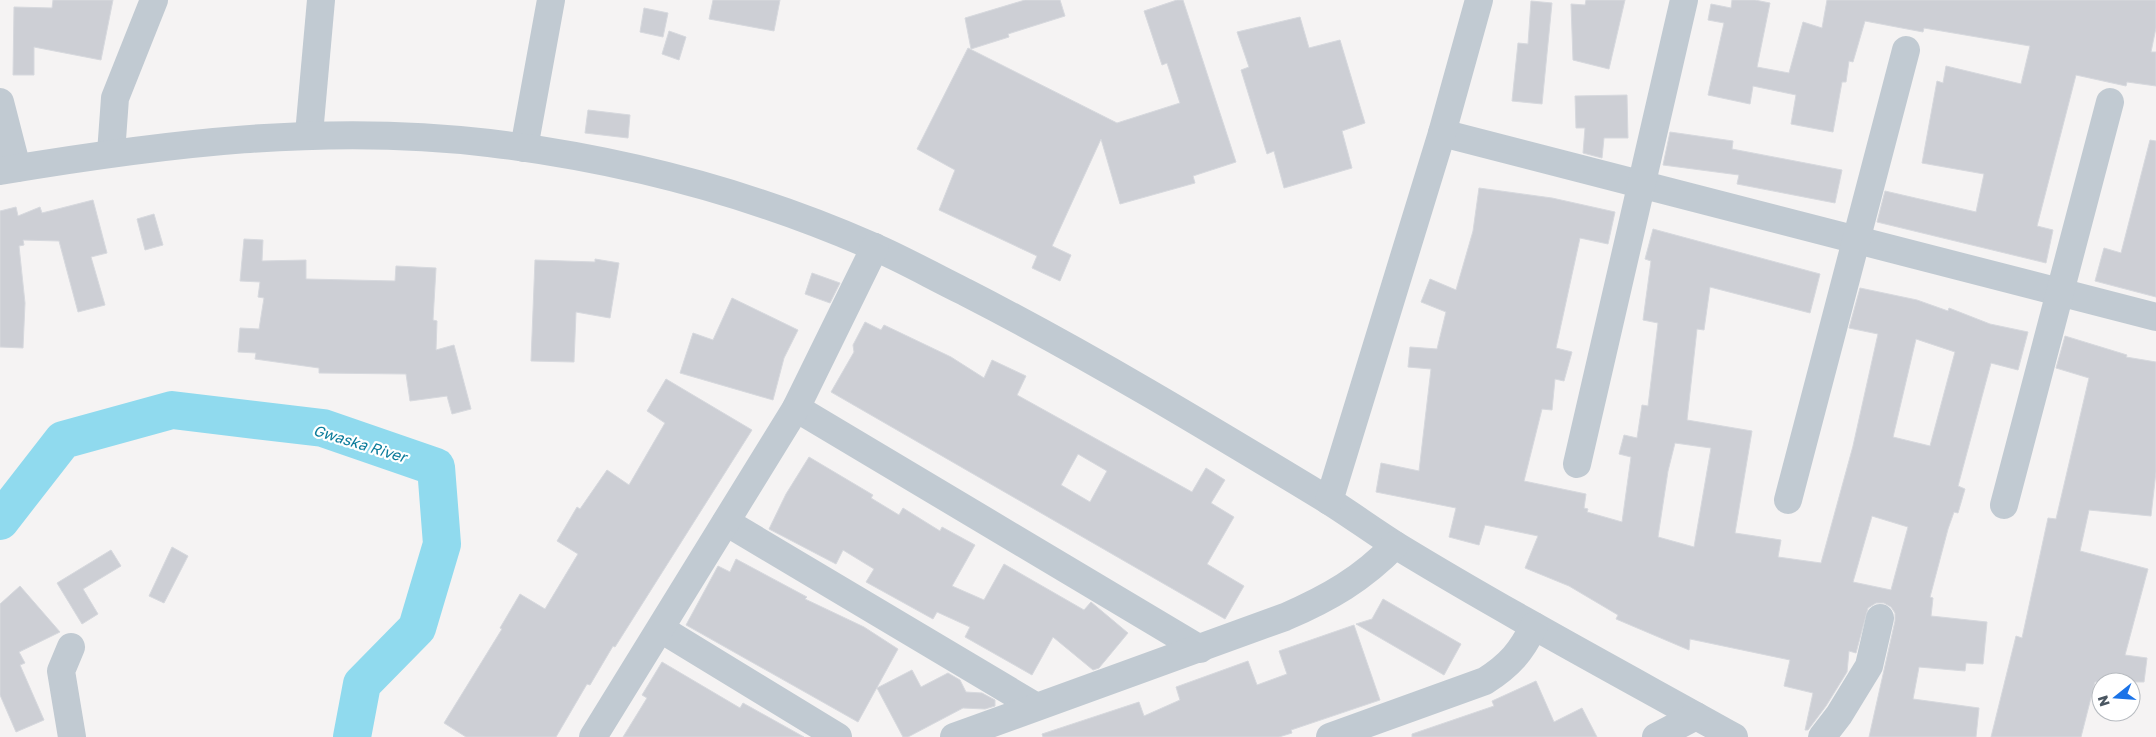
<svg xmlns="http://www.w3.org/2000/svg" width="2156" height="737" viewBox="0 0 2156 737" font-family="'Golos Text',sans-serif">
	<rect width="100%" height="100%" fill="#f5f3f3"/>
	<g fill="none" stroke-linecap="round" stroke-linejoin="round">
		<polyline stroke="#90daee" stroke-width="38" points="0,521 63,440 172,410 323,428 436,467 442,544 417,628 362,684 352,737"/>
	</g>
	<g fill="#cdcfd5" stroke="#d7d9de" fill-rule="evenodd">
		<polygon points="53,0 113,0 101,60 34,47 34,75 13,75 14,7 52,8"/>
		<polygon points="713,0 780,0 774,31 709,19"/>
		<polygon points="1025,0 1060,0 1065,16 1008,34 1009,37 971,49 965,18"/>
		<polygon points="1177,0 1183,0 1236,162 1193,176 1195,183 1120,204 1101,139 1052,246 1071,255 1060,281 1032,268 1037,256 939,210 955,170 917,149 968,48 1117,123 1180,103 1167,63 1162,65 1144,11"/>
		<polygon points="1586,0 1625,0 1609,69 1573,60 1571,4 1585,5"/>
		<polygon points="1732,0 1755,0 1770,3 1757,67 1789,73 1803,22 1822,28 1827,0 2156,0 2156,28 2151,52 2156,52 2156,86 2127,82 2126,86 2076,75 2037,226 2053,230 2046,263 1877,222 1885,191 1976,212 1984,174 1922,163 1937,81 1943,83 1946,66 2021,84 2030,46 1924,28 1923,32 1865,21 1853,62 1849,61 1846,82 1842,82 1833,132 1791,124 1796,95 1753,86 1750,104 1708,95 1724,23 1708,20 1711,4 1731,8"/>
		<polygon points="1531,1 1552,3 1542,104 1512,101 1518,43 1528,44"/>
		<polygon points="644,8 668,13 663,37 640,32"/>
		<polygon points="1300,17 1309,48 1340,40 1365,123 1342,131 1352,168 1284,188 1274,151 1267,154 1241,70 1249,67 1237,32"/>
		<polygon points="669,31 686,37 679,60 662,54"/>
		<polygon points="1627,95 1628,138 1604,138 1602,158 1583,153 1585,128 1576,128 1575,96"/>
		<polygon points="588,110 630,115 628,138 585,133"/>
		<polygon points="1670,132 1733,141 1732,149 1842,170 1835,203 1737,184 1739,175 1663,165"/>
		<polygon points="2150,140 2156,141 2156,297 2095,281 2104,248 2121,253"/>
		<path d="M1479 188 1552 198 1615 212 1608 244 1580 238 1556 348 1572 352 1564 381 1555 379 1552 410 1542 409 1524 481 1586 494 1584 508 1588 509 1587 512 1622 522 1631 457 1619 454 1624 435 1637 438 1642 405 1648 406 1658 323 1643 320 1651 261 1645 259 1653 229 1820 274 1810 313 1710 287 1704 330 1697 329 1687 420 1752 431 1735 533 1781 540 1778 557 1821 563 1853 446 1878 334 1849 328 1860 288 1917 300 1948 311 1949 308 1990 324 2028 332 2018 370 1991 363 1958 486 1965 489 1958 513 1954 512 1948 529 1930 597 1933 598 1931 616 1987 622 1983 664 1966 663 1965 671 1919 667 1913 699 1979 708 1976 737H1869L1895 621V613L1891 607 1884 603H1876L1868 608 1856 653 1849 651 1847 672 1826 706 1808 730H1805L1813 693 1784 686 1790 660 1690 639 1689 650 1616 619 1618 615 1569 586 1525 568 1538 536 1485 525 1479 545 1449 537 1456 508 1376 492 1381 463 1419 471 1431 369 1408 367 1410 347 1437 349 1446 312 1421 302 1430 279 1456 290 1473 231ZM1916 339 1955 352 1930 446 1893 437ZM1675 443 1711 448 1694 547 1658 537 1668 471ZM1872 516 1908 527 1891 590 1853 582Z"/>
		<polygon points="93,200 107,253 91,257 105,305 78,312 59,241 23,240 24,245 19,246 25,303 23,348 0,347 0,211 16,207 18,216 40,207 42,213"/>
		<polygon points="154,214 163,245 145,250 137,219"/>
		<polygon points="244,239 263,240 262,261 306,260 306,279 395,281 396,266 436,268 433,320 437,321 436,350 454,345 471,409 452,414 447,396 410,401 406,374 319,373 319,368 255,359 256,353 238,352 240,328 259,329 264,298 258,297 260,282 240,281"/>
		<polygon points="595,259 619,263 610,318 576,312 574,362 531,361 535,260 595,262"/>
		<polygon points="812,273 840,283 830,303 805,294"/>
		<polygon points="732,298 798,330 784,358 773,400 680,373 693,333 713,340"/>
		<path d="M865 322 881 330 884 325 951 357 984 378 992 360 1026 376 1017 395 1192 492 1206 468 1225 480 1211 503 1234 517 1207 564 1244 586 1225 619 831 392 854 352 853 345ZM1078 454 1107 471 1090 502 1061 485Z"/>
		<polygon points="2065,336 2127,355 2126,357 2156,362 2156,472 2151,516 2089,510 2080,551 2148,569 2125,655 2147,658 2144,682 2095,682 2081,737 1991,737 2016,636 2022,638 2048,518 2056,519 2089,378 2056,368"/>
		<polygon points="666,379 752,430 615,647 613,646 590,685 587,684 556,737 466,737 444,723 502,629 500,628 520,594 545,609 578,554 557,541 577,507 580,509 607,470 629,485 665,423 647,411"/>
		<polygon points="809,457 873,495 871,498 899,515 903,508 940,531 942,527 975,545 952,586 984,600 1004,564 1084,610 1091,602 1128,633 1099,668 1093,670 1053,637 1032,675 965,637 970,627 937,612 933,619 866,582 874,569 843,550 836,564 769,529 786,494"/>
		<polygon points="172,547 188,556 164,603 149,596"/>
		<polygon points="111,550 121,566 83,589 98,614 82,624 57,583"/>
		<polygon points="736,559 807,597 805,599 864,627 898,649 858,722 686,625 718,566 730,572"/>
		<polygon points="20,586 60,632 19,652 25,663 20,665 44,720 16,732 0,695 0,604"/>
		<polygon points="1383,599 1461,644 1444,675 1356,624 1372,619"/>
		<polygon points="1354,625 1380,700 1291,730 1292,733 1279,737 1043,737 1042,734 1139,702 1144,716 1180,700 1176,687 1248,661 1257,685 1287,674 1279,651"/>
		<polygon points="662,662 740,708 743,703 804,737 623,737 647,698 642,695"/>
		<polygon points="912,670 921,687 948,673 960,680 966,692 982,693 995,700 995,706 985,709 963,708 908,737 903,737 877,688"/>
		<polygon points="1536,681 1554,722 1582,708 1597,737 1412,737 1412,734 1494,706 1492,701"/>
	</g>
	<g fill="none" stroke-linecap="round" stroke-linejoin="round">
		<g stroke="#c1cad2" stroke-width="28">
			<polyline points="0,102 17,168"/>
			<polyline points="1442,133 2156,317"/>
			<polyline points="309,134 321,0"/>
			<polyline points="524,148 551,0"/>
			<polyline points="111,153 115,98 154,0"/>
			<path d="M0 171C162 144 325 123 489 143 620 159 751 193 872 246 903 259 934 277 965 292 1088 355 1207 427 1326 499 1350 514 1373 531 1397 546 1507 613 1621 674 1734 737"/>
			<polyline points="796,408 1200,649"/>
			<polyline points="1577,464 1684,0"/>
			<polyline points="1788,500 1906,50"/>
			<polyline points="1329,501 1442,133 1479,0"/>
			<polyline points="2004,505 2110,102"/>
			<polyline points="726,522 1035,706"/>
			<polyline points="661,629 838,737"/>
			<polyline points="71,647 61,671 72,737"/>
			<polyline points="593,737 796,408 875,247"/>
			<path d="M954 737 1285 617C1329 598 1362 579 1395 545"/>
			<path d="M1330 737 1485 681C1510 665 1521 652 1534 626"/>
			<polyline points="1656,737 1696,716"/>
			<polyline points="1822,737 1839,715 1869,666 1880,618"/>
		</g>
	</g>
	<g text-anchor="middle" dominant-baseline="central" stroke-width="4.5" stroke-linejoin="round" paint-order="stroke">
		<g font-size="15" font-style="italic" fill="#0c7c9b" stroke="#fff">
			<text transform="translate(360 443) rotate(17)">Gwaska River</text>
		</g>
	</g>
	<g transform="translate(2116 697) rotate(253)"><circle r="24" fill="#ffffff" stroke="#b7bbc0"/>
	<path d="M0-4L9 19L0 12L-9 19Z" fill="#1a73e8"/>
	<text y="-8" font-size="14" font-weight="bold" text-anchor="middle" fill="#4a5661">N</text>
	</g>
</svg>
